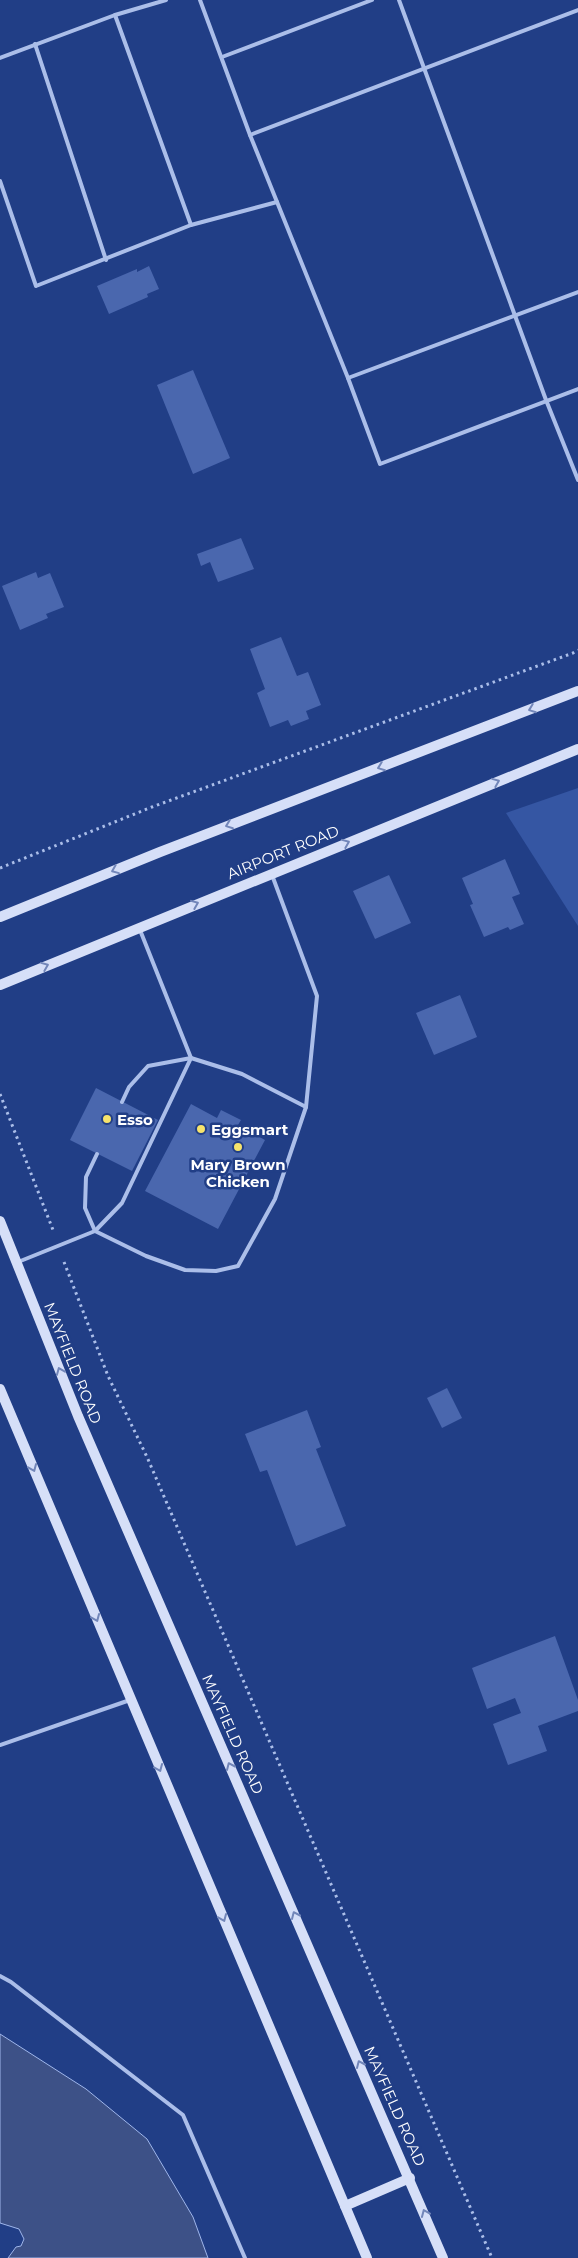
<svg xmlns="http://www.w3.org/2000/svg" width="578" height="2258" viewBox="0 0 578 2258" font-family="Montserrat,sans-serif">
	<rect width="100%" height="100%" fill="#213e86"/>
	<polygon fill="#3556a3" points="578,788 578,926 506,813"/>
	<polygon fill="#3d5187" stroke="#9fb6eb" points="0,2034 86,2089 147,2139 193,2217 208,2258 8,2258 16,2247 21,2246 24,2239 19,2229 0,2223"/>
	<g fill="#4a67ae">
		<polygon points="149,266 159,289 147,294 148,297 109,314 97,286 137,269 137,272"/>
		<polygon points="193,370 230,458 193,474 157,385"/>
		<polygon points="241,538 254,569 218,582 210,562 201,566 197,554"/>
		<polygon points="36,572 38,578 50,573 64,607 46,614 48,618 20,630 2,586"/>
		<polygon points="281,637 297,676 308,672 321,705 306,711 309,719 291,726 288,720 270,727 257,693 265,689 250,649"/>
		<polygon points="505,859 520,894 512,897 524,924 510,930 508,927 484,937 470,905 473,904 462,878"/>
		<polygon points="389,875 411,923 375,939 353,891"/>
		<polygon points="460,995 477,1037 434,1055 416,1013"/>
		<polygon points="96,1088 158,1120 132,1171 70,1140"/>
		<polygon points="191,1104 217,1118 221,1110 241,1120 238,1125 265,1140 218,1229 145,1191"/>
		<polygon points="447,1388 462,1418 442,1428 427,1398"/>
		<polygon points="307,1410 321,1447 316,1449 346,1526 296,1546 267,1470 260,1472 245,1434"/>
		<polygon points="555,1636 578,1700 578,1711 538,1726 547,1751 508,1765 493,1724 521,1713 515,1698 487,1709 472,1668"/>
	</g>
	<g fill="none" stroke-linecap="round" stroke-linejoin="round">
		<g stroke="#abbee9" stroke-width="3" stroke-dasharray="2.5 4" stroke-linecap="butt">
			<polyline points="0,868 152,807 573,653 578,650"/>
			<polyline points="0,1094 53,1230"/>
			<polyline points="64,1262 108,1376 147,1457 492,2258"/>
		</g>
		<g stroke="#abbee9" stroke-width="4">
			<polyline points="200,0 250,135 348,378 380,464 578,389"/>
			<polyline points="399,0 546,400 578,480"/>
			<polyline points="115,15 191,225"/>
			<polyline points="35,44 106,260"/>
			<polyline points="222,57 372,0"/>
			<polyline points="0,58 115,15 166,0"/>
			<polyline points="250,135 578,10"/>
			<polyline points="0,181 36,286 191,225 277,202"/>
			<polyline points="348,378 578,292"/>
			<polyline points="122,1102 129,1087 148,1066 191,1058 242,1074 306,1107"/>
			<polyline points="97,1154 86,1177 85,1208 95,1231 146,1256 185,1270 216,1271 238,1266 275,1199 306,1107 317,996 272,875"/>
			<polyline points="18,1262 95,1231 122,1203 191,1058 140,930"/>
			<polyline points="0,1745 130,1700"/>
			<polyline points="0,1976 11,1982 183,2115 245,2258"/>
		</g>
		<g stroke="#d6dff8" stroke-width="10">
			<polyline points="0,917 160,852 578,691"/>
			<polyline points="0,985 578,749"/>
			<polyline points="0,1221 78,1416 443,2258"/>
			<polyline points="0,1389 367,2258"/>
			<polyline points="345,2206 410,2178"/>
		</g>
	</g>
	<defs><path id="oneway-chevron" d="M-2-3.5L2.5 0L-2 3.5" fill="none" stroke-width="1.6" stroke-linecap="round" stroke-linejoin="round" transform="scale(1.25)"/></defs>
	<g stroke="#7286b9">
		<use href="#oneway-chevron" transform="translate(532 709) rotate(159)"/>
		<use href="#oneway-chevron" transform="translate(381 767) rotate(159)"/>
		<use href="#oneway-chevron" transform="translate(496 782) rotate(-22)"/>
		<use href="#oneway-chevron" transform="translate(229 825) rotate(159)"/>
		<use href="#oneway-chevron" transform="translate(346 843) rotate(-22)"/>
		<use href="#oneway-chevron" transform="translate(115 870) rotate(158)"/>
		<use href="#oneway-chevron" transform="translate(195 904) rotate(-22)"/>
		<use href="#oneway-chevron" transform="translate(45 966) rotate(-22)"/>
		<use href="#oneway-chevron" transform="translate(60 1371) rotate(-112)"/>
		<use href="#oneway-chevron" transform="translate(33 1468) rotate(67)"/>
		<use href="#oneway-chevron" transform="translate(96 1618) rotate(67)"/>
		<use href="#oneway-chevron" transform="translate(230 1766) rotate(-114)"/>
		<use href="#oneway-chevron" transform="translate(159 1768) rotate(67)"/>
		<use href="#oneway-chevron" transform="translate(295 1915) rotate(-114)"/>
		<use href="#oneway-chevron" transform="translate(223 1918) rotate(67)"/>
		<use href="#oneway-chevron" transform="translate(360 2064) rotate(-114)"/>
		<use href="#oneway-chevron" transform="translate(425 2213) rotate(-113)"/>
	</g>
	<g fill="#f6e36c" stroke="#213e86" stroke-width="2">
		<circle cx="107" cy="1119" r="5"/>
		<circle cx="201" cy="1129" r="5"/>
		<circle cx="238" cy="1147" r="5"/>
	</g>
	<g text-anchor="middle" dominant-baseline="central" stroke-width="5" stroke-linejoin="round" paint-order="stroke">
		<g font-size="15" fill="#fff" stroke="#213e86">
			<text transform="translate(283 852) rotate(-22)">AIRPORT ROAD</text>
			<text transform="translate(73 1363) rotate(68)">MAYFIELD ROAD</text>
			<text transform="translate(233 1734) rotate(66)">MAYFIELD ROAD</text>
			<text transform="translate(395 2106) rotate(66)">MAYFIELD ROAD</text>
		</g>
		<g font-size="15" font-weight="bold" fill="#fff" stroke="#213e86" text-anchor="start">
			<text x="117" y="1119">Esso</text>
			<text x="211" y="1129">Eggsmart</text>
			<text x="238" y="1164" text-anchor="middle">Mary Brown<tspan x="238" dy="17">Chicken</tspan></text>
		</g>
	</g>
</svg>
